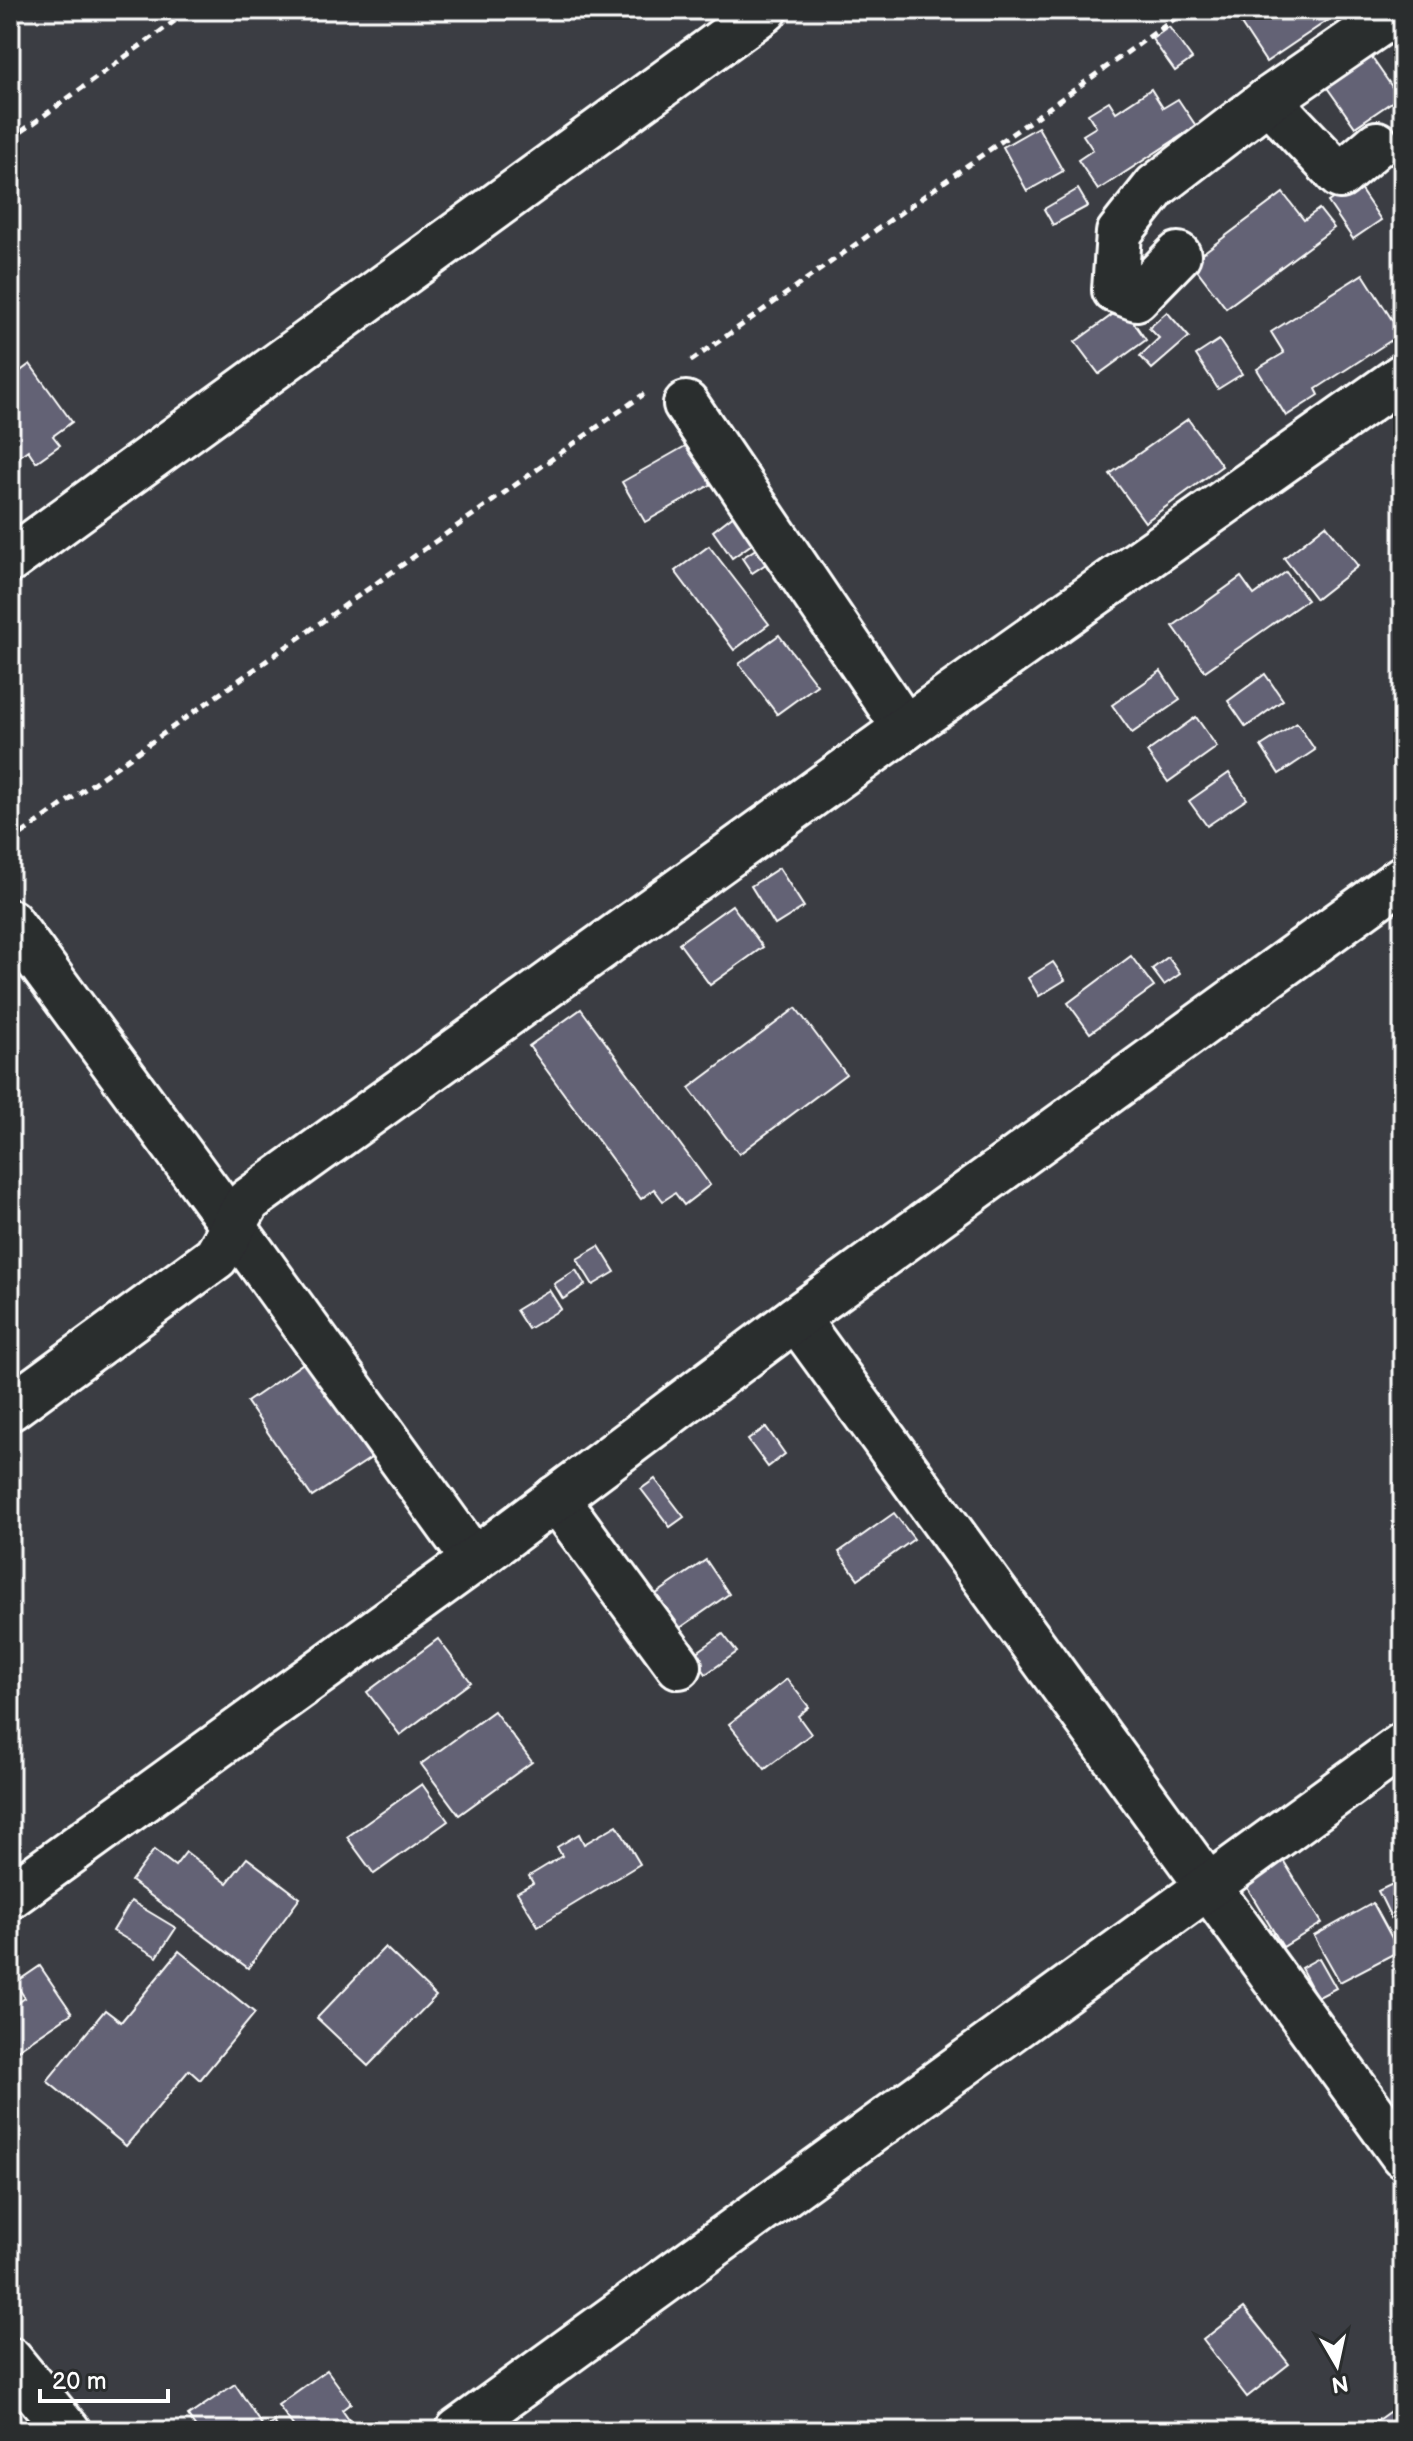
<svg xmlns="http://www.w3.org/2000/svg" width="1413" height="2441" viewBox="0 0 1413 2441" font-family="'Balsamiq Sans',sans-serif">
	<rect width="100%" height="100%" fill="#3b3d43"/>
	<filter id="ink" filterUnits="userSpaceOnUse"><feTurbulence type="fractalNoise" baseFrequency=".0125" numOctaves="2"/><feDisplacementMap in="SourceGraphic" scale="16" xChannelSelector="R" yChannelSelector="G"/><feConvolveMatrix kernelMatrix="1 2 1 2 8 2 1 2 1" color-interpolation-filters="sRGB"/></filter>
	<g filter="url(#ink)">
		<g fill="#636274" stroke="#fff" stroke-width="2">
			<polygon points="1262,10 1343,10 1266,62 1241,24"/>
			<polygon points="1169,27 1192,59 1175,71 1152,39"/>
			<polygon points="1365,48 1399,97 1355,127 1321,79"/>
			<polygon points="1151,89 1163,108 1178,99 1196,126 1098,190 1078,160 1093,150 1083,135 1096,127 1088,114 1109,101 1116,112"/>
			<polygon points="1038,127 1063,171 1027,191 1003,147"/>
			<polygon points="1356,183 1381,220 1353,239 1328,202"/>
			<polygon points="1078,189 1088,206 1053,225 1044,209"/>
			<polygon points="1283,193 1304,220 1319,209 1334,228 1226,308 1191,262"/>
			<polygon points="1363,274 1401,334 1316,389 1319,395 1286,416 1257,369 1284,353 1271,332"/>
			<polygon points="1123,307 1146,340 1099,374 1075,342"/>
			<polygon points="1167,312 1189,337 1152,369 1140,356 1159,338 1149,328"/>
			<polygon points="1219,340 1242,374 1218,389 1196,355"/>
			<polygon points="30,364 72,422 53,436 60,445 36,462 28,450 10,463 10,379"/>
			<polygon points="1188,419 1222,466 1145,522 1110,474"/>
			<polygon points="689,444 712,484 645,522 622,482"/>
			<polygon points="739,511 759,539 732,558 713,531"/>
			<polygon points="1326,525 1358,566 1316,599 1284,558"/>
			<polygon points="762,545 772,560 752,573 742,558"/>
			<polygon points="709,546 769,624 734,650 675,571"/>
			<polygon points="1286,572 1307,600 1205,671 1173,626 1241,577 1254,595"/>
			<polygon points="779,635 817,685 777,714 739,664"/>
			<polygon points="1161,671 1180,700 1132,733 1112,705"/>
			<polygon points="1265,674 1283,700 1246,727 1228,701"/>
			<polygon points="1196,717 1217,747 1168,782 1147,752"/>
			<polygon points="1297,723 1315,750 1279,774 1261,746"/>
			<polygon points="1229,773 1247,799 1207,826 1189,801"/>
			<polygon points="779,868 804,907 775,925 751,886"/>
			<polygon points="732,905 763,947 710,985 679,943"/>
			<polygon points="1131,956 1154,987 1090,1033 1068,1003"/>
			<polygon points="1168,957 1180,974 1164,985 1152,969"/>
			<polygon points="1053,962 1065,980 1039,996 1028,978"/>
			<polygon points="796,1008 846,1074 739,1154 689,1088"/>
			<polygon points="581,1009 710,1185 684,1205 675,1193 663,1201 654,1189 641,1199 529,1046"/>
			<polygon points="599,1246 615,1272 593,1285 577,1259"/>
			<polygon points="576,1270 585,1285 563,1299 554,1284"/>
			<polygon points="549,1290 561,1309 528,1329 516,1310"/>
			<polygon points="305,1362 371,1458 312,1497 247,1402"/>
			<polygon points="766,1427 785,1454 768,1467 748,1440"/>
			<polygon points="655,1479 684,1517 670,1527 641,1489"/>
			<polygon points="894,1513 914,1539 858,1579 839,1552"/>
			<polygon points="706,1560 729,1594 680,1628 656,1594"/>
			<polygon points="723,1634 737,1652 706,1674 693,1655"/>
			<polygon points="438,1639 471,1682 400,1735 367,1692"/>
			<polygon points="787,1679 809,1707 798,1716 811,1734 765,1769 729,1724"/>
			<polygon points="494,1711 532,1762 459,1815 421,1764"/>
			<polygon points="422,1784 448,1821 374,1874 347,1837"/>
			<polygon points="617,1825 640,1864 538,1926 517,1892 533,1883 529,1876 562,1856 557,1847 579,1834 584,1844"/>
			<polygon points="154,1850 175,1866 186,1852 227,1883 247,1858 300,1898 248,1968 131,1881"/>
			<polygon points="1283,1860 1322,1923 1283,1947 1245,1884"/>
			<polygon points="1403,1879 1403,1942 1378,1891"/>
			<polygon points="131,1901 176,1928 157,1957 113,1931"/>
			<polygon points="1373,1903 1399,1951 1340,1982 1314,1936"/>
			<polygon points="385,1947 436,1996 368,2066 317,2018"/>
			<polygon points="179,1951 255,2013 200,2080 189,2070 126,2146 47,2081 105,2010 121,2022"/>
			<polygon points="1319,1958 1336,1988 1317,1998 1301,1968"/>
			<polygon points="40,1966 72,2013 10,2055 10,2008 25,1998 15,1983"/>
			<polygon points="1244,2308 1289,2364 1247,2397 1203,2340"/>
			<polygon points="327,2370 351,2403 342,2410 349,2420 333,2431 297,2431 278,2405"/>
			<polygon points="235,2384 262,2425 252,2431 198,2431 188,2416"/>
			<polygon points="1403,2385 1403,2401 1395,2390"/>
			<polygon points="1403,2402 1403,2431 1381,2431 1375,2422"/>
			<polygon points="274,2422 280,2431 261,2431"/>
		</g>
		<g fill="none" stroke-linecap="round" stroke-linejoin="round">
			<defs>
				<g id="minor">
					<polyline points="1268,100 1340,176 1377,144"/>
					<polyline points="1178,255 1136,298 1115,290 1119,233 1156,186 1268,100 1399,10"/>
					<polyline points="686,404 905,728"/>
					<polyline points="10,560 765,10"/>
					<polyline points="10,922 234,1227 474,1560"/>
					<polyline points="796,1318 1403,2155"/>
					<polyline points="10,1408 216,1257 248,1201 905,728 1403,376"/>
					<polyline points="556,1498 679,1666"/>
					<polyline points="10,1896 474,1560 796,1318 1403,878"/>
					<polyline points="10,2360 68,2431"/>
					<polyline points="458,2431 1403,1745"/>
				</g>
			</defs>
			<use href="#minor" stroke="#fff" stroke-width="50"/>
			<g stroke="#fff" stroke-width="5" stroke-dasharray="8 6" stroke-linecap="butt">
				<polyline points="10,140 190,10"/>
				<polyline points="691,361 1187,10"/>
				<polyline points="10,842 644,394"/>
			</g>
			<use href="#minor" stroke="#2a2d2e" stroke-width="44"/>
		</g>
	</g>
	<rect width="1413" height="2441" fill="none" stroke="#2a2d2e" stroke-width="40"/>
	<rect x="20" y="20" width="1373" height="2401" fill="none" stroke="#fff" stroke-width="3" filter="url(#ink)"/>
	<g transform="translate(1337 2365) rotate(171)" stroke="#2a2d2e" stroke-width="6" paint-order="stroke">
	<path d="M0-6L14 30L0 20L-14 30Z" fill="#ffffff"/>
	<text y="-12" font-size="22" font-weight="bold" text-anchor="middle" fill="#ffffff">N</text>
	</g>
	<path d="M40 2389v12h128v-12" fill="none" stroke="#ffffff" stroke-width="4"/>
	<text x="52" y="2389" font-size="24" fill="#ffffff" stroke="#2a2d2e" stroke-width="6" paint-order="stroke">20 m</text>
</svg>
